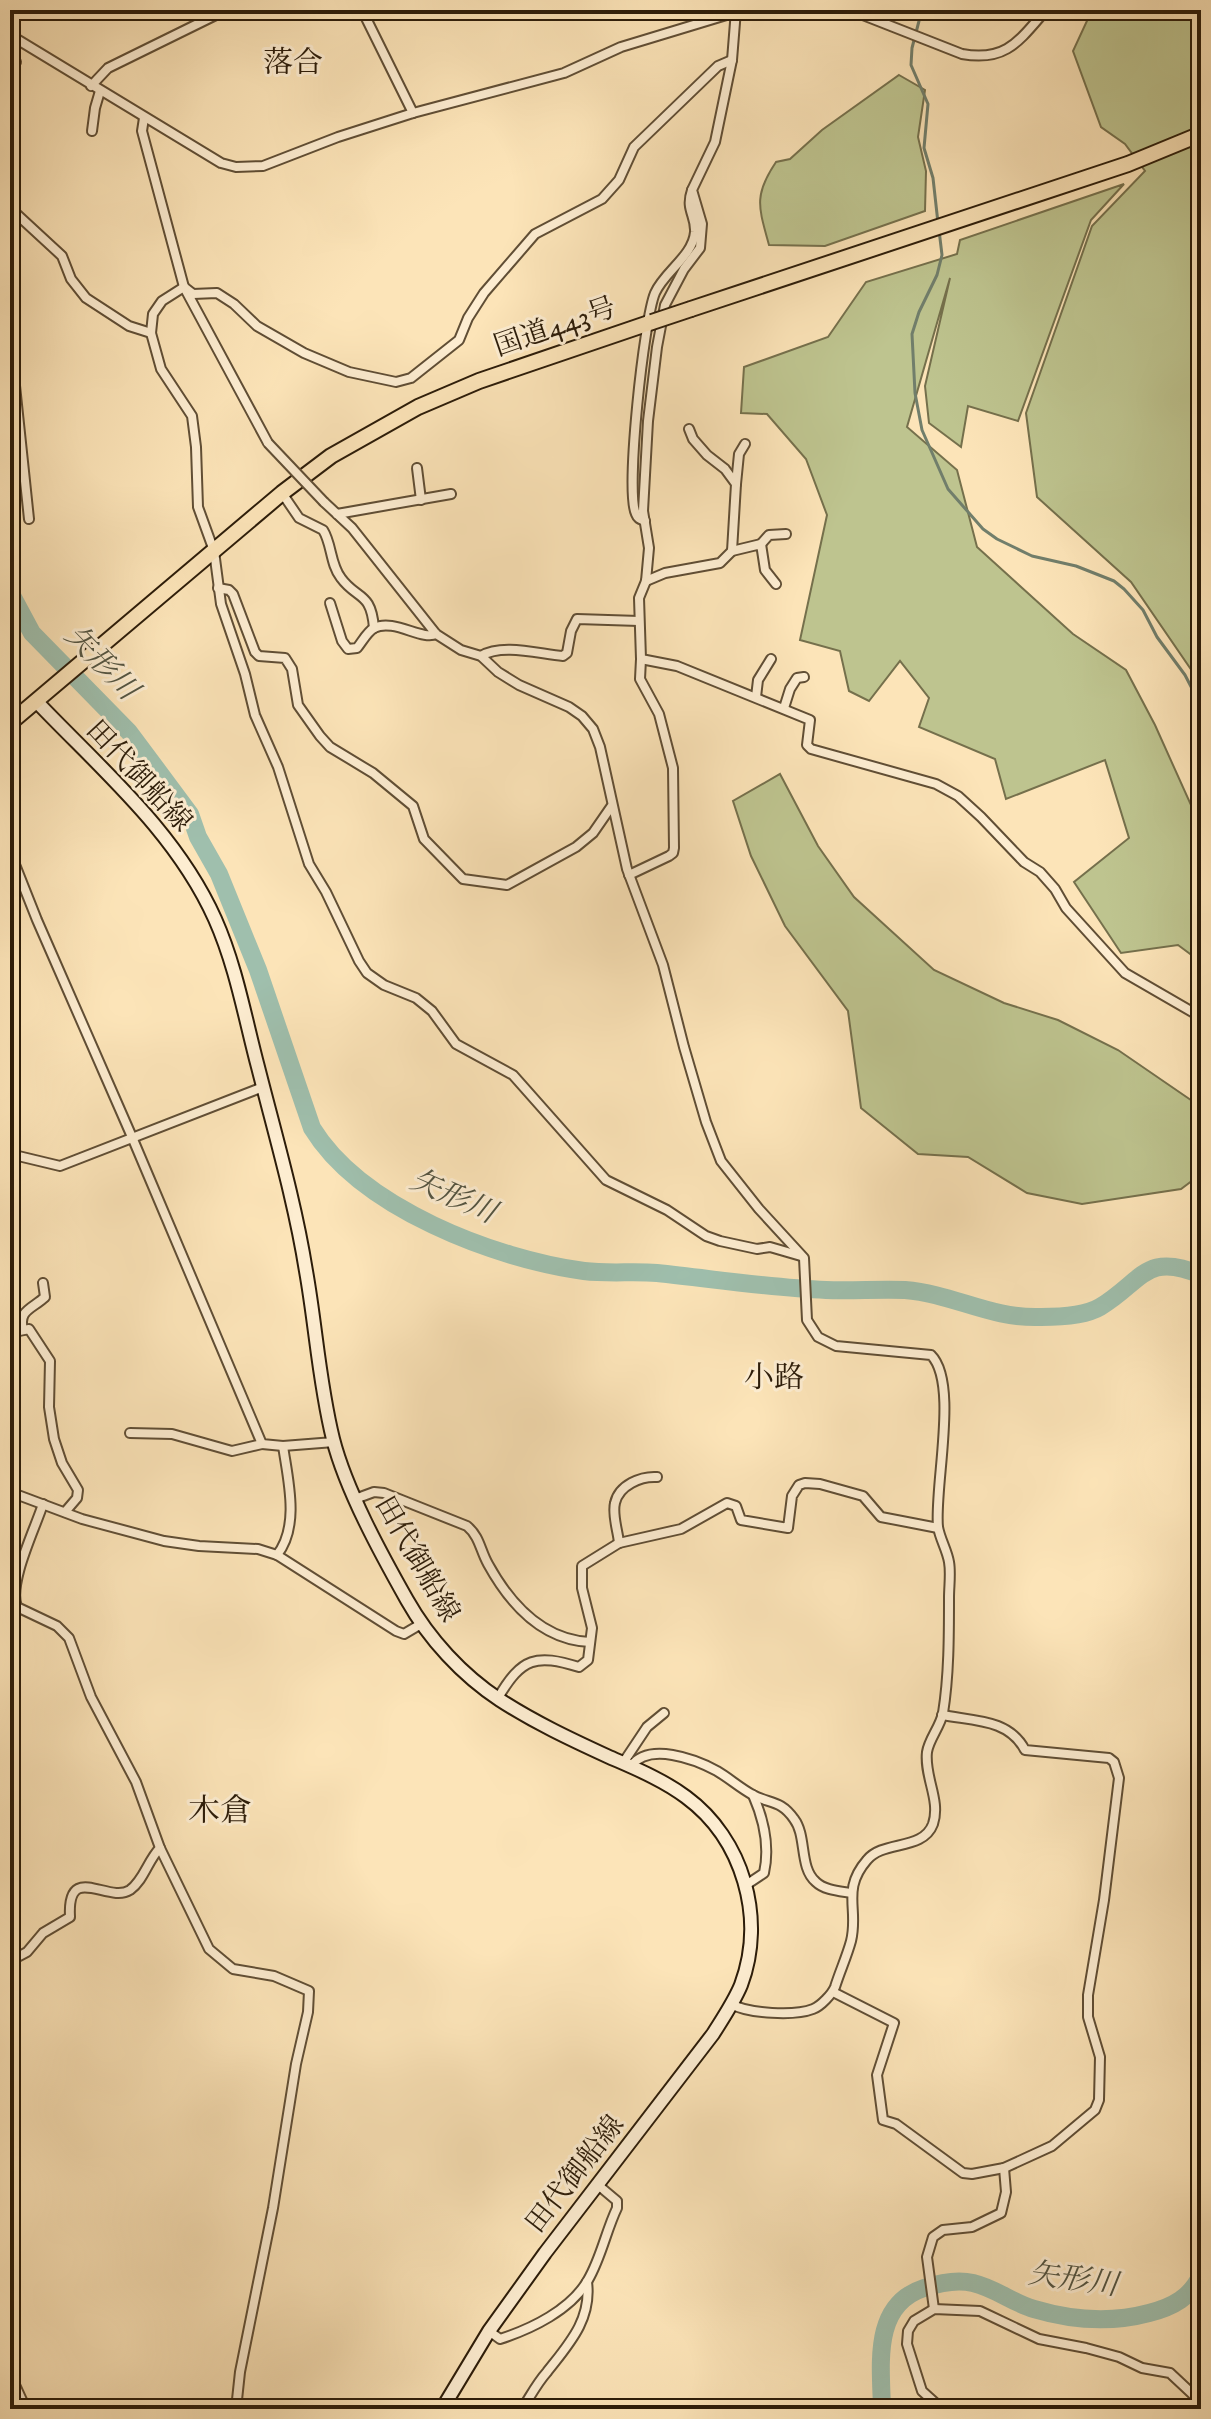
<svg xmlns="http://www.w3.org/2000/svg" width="1211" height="2419" viewBox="0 0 1211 2419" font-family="'IM FELL DW Pica','Noto Serif JP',serif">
	<rect width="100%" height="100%" fill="#fce4b8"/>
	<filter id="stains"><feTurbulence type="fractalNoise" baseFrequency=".0025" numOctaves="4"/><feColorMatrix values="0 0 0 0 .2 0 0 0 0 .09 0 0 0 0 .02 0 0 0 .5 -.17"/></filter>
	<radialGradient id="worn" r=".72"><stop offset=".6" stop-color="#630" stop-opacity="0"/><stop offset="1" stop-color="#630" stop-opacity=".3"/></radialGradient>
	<g fill="#bec48f" stroke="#75704c" stroke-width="2">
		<polygon points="1092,10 1201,10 1201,684 1131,582 1037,497 1026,413 1092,226 1145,171 1125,144 1101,127 1073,51"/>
		<path d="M899 75 925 90 918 137 926 171 925 211 825 246 769 245C759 208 753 196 776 162L790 159 822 130Z"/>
		<polygon points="1124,184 1091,220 1018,421 968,406 961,447 929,423 925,386 950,278 907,427 957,470 977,547 1073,634 1126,670 1155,725 1195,814 1201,821 1201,962 1178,945 1121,953 1074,882 1129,838 1105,760 1006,799 995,759 919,727 929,698 900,661 869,701 849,691 840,651 800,640 827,515 806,459 767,414 741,413 744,367 828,337 866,282 957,254 960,240"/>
		<polygon points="780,774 818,846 854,897 934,970 1004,1003 1058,1020 1118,1050 1201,1107 1201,1174 1181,1189 1082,1204 1027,1193 968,1157 918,1154 861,1108 848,1011 785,926 751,856 733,801"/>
	</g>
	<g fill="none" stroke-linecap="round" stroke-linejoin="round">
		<g stroke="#717e6b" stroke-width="3">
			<polyline points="913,10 919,21 912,48 911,65 928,104 924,148 933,178 938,223"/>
			<polyline points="939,230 942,255 937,275 919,312 912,334 915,393 922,430 948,489 983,529 997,539 1032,556 1076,566 1114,581 1124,589 1143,610 1157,637 1185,675 1201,706"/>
			<polyline points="1189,2295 1198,2315 1201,2339"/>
		</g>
		<g stroke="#9fbfad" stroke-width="18">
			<path d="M10 592 32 633 129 732 190 814 198 837 219 874 258 970 312 1128C361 1208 495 1259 584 1271 609 1274 633 1271 657 1273 714 1279 770 1288 826 1290 852 1291 879 1289 905 1290 954 1294 990 1319 1041 1317 1059 1317 1085 1316 1100 1307 1142 1282 1145 1251 1201 1275"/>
			<path d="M882 2409C881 2364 872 2305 924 2288 939 2283 957 2279 973 2283 995 2288 1013 2303 1034 2309 1071 2320 1112 2323 1149 2313 1173 2307 1191 2297 1201 2275"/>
		</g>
		<defs>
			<g id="minor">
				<polyline points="362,10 413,113"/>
				<polyline points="736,10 732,60 715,142 692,190 702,224 700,248 684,269 665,305 657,347 648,421 643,511 649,548 646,581 639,598 641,659 677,666 810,720 807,745 811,749 936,784 958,796 981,817 1024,862 1040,872 1055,889 1066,908 1125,973 1201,1017"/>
				<path d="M850 10 962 54C1006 62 1019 41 1046 10"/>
				<polyline points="10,35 221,163 236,167 263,166 338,137 413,113 564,73 621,47 743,10"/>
				<polyline points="10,57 16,62"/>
				<polyline points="91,86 108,68 226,10"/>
				<polyline points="144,118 142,131 184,287 268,443"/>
				<polyline points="92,131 95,108 100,91"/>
				<polyline points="10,208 62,256 71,279 86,298 129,326 151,333"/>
				<polyline points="184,287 162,301 153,314 151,333 161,369 192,416 196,447 198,507 214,551 221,604 245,674 255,715 278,767 309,864 326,892 359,961 367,973 384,985 416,998 432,1011 456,1044 513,1075 606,1180 667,1210 706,1236 720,1241 757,1249 770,1247 801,1256"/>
				<polyline points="184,287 193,294 217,293 234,304 257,326 304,353 349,372 396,382 411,378 459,340 468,318 484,293 535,234 602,199 619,180 634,147 718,66 732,60"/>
				<polyline points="10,338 29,519"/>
				<polyline points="417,468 421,500"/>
				<polyline points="736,484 739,454 745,444"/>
				<path d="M282 493 299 518 323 530C332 544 330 564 341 578 357 600 371 591 374 628"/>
				<path d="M324 502 352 528 436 634 461 650 481 656 498 672 519 685 569 707 582 716 593 729 600 747 627 869 663 965 684 1047 706 1122 721 1161 759 1209 804 1258 807 1320 818 1337 836 1346 931 1355C959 1383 934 1486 938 1527 940 1539 947 1550 949 1562 951 1573 949 1586 949 1598 949 1635 949 1676 943 1713 940 1727 929 1739 927 1752 924 1777 941 1800 933 1824 923 1851 883 1840 867 1860 841 1890 859 1909 851 1941 847 1956 840 1971 835 1987 832 1994 821 2006 813 2009 795 2016 749 2014 731 2004"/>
				<polyline points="337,514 451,494"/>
				<path d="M645 521C640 519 638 519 636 514 625 492 644 319 655 293 664 272 693 256 695 232 696 215 685 210 692 190"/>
				<polyline points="761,544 769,535 786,534"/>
				<polyline points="732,551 761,544 765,570 776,584"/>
				<polyline points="646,581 665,573 720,563 732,551 736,484 725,469 707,455 693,439 689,429"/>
				<polyline points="218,588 229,590 233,594 255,652 259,656 285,658 292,669 298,705 320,736 330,747 373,773 413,806 424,839 463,879 507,885 576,847 593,833 611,807"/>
				<path d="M330 603 342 641 348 649 357 648C362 642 367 632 374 628 394 618 422 641 436 634"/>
				<path d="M481 656C502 643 539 654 563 656L567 653 571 631 577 619 639 621"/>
				<polyline points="756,697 758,680 771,659"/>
				<polyline points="784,708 790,689 797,678 804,677"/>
				<polyline points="10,852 37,920 132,1137 262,1444 283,1446 334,1442"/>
				<polyline points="629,875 669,856 673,853 674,848 673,768 659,714 640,679 641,659"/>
				<polyline points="10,1154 60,1166 263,1087"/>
				<path d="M23 1330C18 1310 32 1309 45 1297L43 1283"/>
				<polyline points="10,1333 29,1329 50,1361 49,1407 54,1439 62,1463 78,1490 77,1498 65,1512"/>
				<polyline points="130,1433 172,1434 232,1451 262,1444"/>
				<polyline points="10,1492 82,1519 164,1541 199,1546 258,1549 277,1555 396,1631 404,1634 421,1624"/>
				<path d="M355 1499 374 1492 384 1493 467 1526C480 1537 480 1550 488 1564 510 1604 543 1640 590 1642"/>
				<path d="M43 1504C35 1529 8 1583 17 1607L57 1626 69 1638 91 1697 136 1782 160 1848 209 1949 233 1969 274 1976 309 1991 308 2012 296 2064 273 2208 240 2372 236 2409"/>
				<path d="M619 1543C618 1531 612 1515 615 1503 619 1485 641 1476 657 1477"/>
				<path d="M277 1555C300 1526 288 1480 283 1446"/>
				<path d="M498 1698C522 1657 536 1654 579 1667L588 1660 592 1628 582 1588V1566L619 1543 681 1529 727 1503 736 1506 741 1520 788 1528 792 1496 799 1485 805 1483 820 1484 863 1496 881 1517 938 1528"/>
				<polyline points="623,1763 647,1727 664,1713"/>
				<path d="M631 1766C649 1742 695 1759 717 1771 729 1778 740 1788 753 1795 770 1804 781 1800 794 1819 807 1836 799 1868 816 1882 824 1890 839 1891 851 1893"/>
				<path d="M746 1885 764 1873C770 1846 764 1820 753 1795"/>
				<path d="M10 1961 27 1952 43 1933 70 1917C67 1861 108 1904 130 1890 144 1880 148 1860 160 1848"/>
				<path d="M833 1992 894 2023 877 2075 883 2120 896 2124 963 2173 972 2174 1004 2168 1052 2146 1095 2110 1099 2100 1100 2057 1088 2017V1995L1104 1900 1119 1778 1114 1762 1109 1758 1025 1750C1009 1719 974 1721 942 1715"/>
				<polyline points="934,2309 927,2257 933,2237 943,2230 972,2227 1001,2213 1006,2192 1004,2168"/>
				<path d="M489 2331 500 2339C531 2329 571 2310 588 2280 601 2258 606 2231 617 2208V2201L598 2185"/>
				<polyline points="10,2374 26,2409"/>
				<path d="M522 2409C530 2397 537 2383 547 2372 568 2345 592 2320 587 2282"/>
				<polyline points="942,2409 922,2391 907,2344 908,2331 914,2321 934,2309 980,2311 1039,2339 1086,2348 1119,2357 1142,2368 1170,2373 1201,2402"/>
			</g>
			<path id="secondary" d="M37 702C102 770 176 832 215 919 236 966 245 1018 258 1067 275 1134 295 1202 306 1271 316 1327 319 1383 333 1439 346 1490 381 1554 407 1600 429 1639 462 1675 500 1700 534 1722 570 1739 607 1756 634 1768 662 1779 686 1797 743 1839 766 1918 741 1985 734 2002 723 2018 713 2034L545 2253 489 2331 442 2409"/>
			<g id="trunk">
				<polyline points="691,309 1128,164 1201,134"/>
				<polyline points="10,723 282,493 331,456 418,407 479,381 652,322"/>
			</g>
		</defs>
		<use href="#minor" stroke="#604e35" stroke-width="12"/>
		<use href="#secondary" stroke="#2c1c09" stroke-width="16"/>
		<use href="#trunk" stroke="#2c1c09" stroke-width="18"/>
		<use href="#minor" stroke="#fdedd1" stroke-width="8"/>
		<use href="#secondary" stroke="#fdedd1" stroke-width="12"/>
		<use href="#trunk" stroke="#fce4b8" stroke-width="14"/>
		<defs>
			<polyline id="minor-bridge" points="268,443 324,502"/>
			<polyline id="trunk-bridge" points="652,322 691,309"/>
		</defs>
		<use href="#minor-bridge" stroke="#604e35" stroke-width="12" stroke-linecap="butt"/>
		<use href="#trunk-bridge" stroke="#2c1c09" stroke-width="18" stroke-linecap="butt"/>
		<use href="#minor-bridge" stroke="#fdedd1" stroke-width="8"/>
		<use href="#trunk-bridge" stroke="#fce4b8" stroke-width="14"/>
	</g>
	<g text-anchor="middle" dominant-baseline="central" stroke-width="6" stroke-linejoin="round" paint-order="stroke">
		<g font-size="28" fill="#2c1c09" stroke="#fdedd1">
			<text transform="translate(555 327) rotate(-19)">国道443号</text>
			<text transform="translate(139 776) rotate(47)">田代御船線</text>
			<text transform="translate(417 1559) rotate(60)">田代御船線</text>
			<text transform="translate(575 2174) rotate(-52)">田代御船線</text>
		</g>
		<g font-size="30" fill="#2c1c09" stroke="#fdedd1">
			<text x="293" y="63">落合</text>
			<text x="774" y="1378">小路</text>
		</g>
		<g font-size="30" font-style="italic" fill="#545542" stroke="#fdedd1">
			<text transform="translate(101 663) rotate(46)">矢形川</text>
			<text transform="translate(453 1197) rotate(24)">矢形川</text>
			<text transform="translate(1073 2280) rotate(8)">矢形川</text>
		</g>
		<g font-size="32" fill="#2c1c09" stroke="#fdedd1">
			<text x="220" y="1812">木倉</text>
		</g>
	</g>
	<rect width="1211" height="2419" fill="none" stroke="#fce4b8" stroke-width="40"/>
	<rect x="12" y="12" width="1187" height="2395" fill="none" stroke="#2c1c09" stroke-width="4"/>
	<rect x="20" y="20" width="1171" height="2379" fill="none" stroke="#2c1c09" stroke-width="2"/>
	<rect width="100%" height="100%" filter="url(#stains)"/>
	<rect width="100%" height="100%" fill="url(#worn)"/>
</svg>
